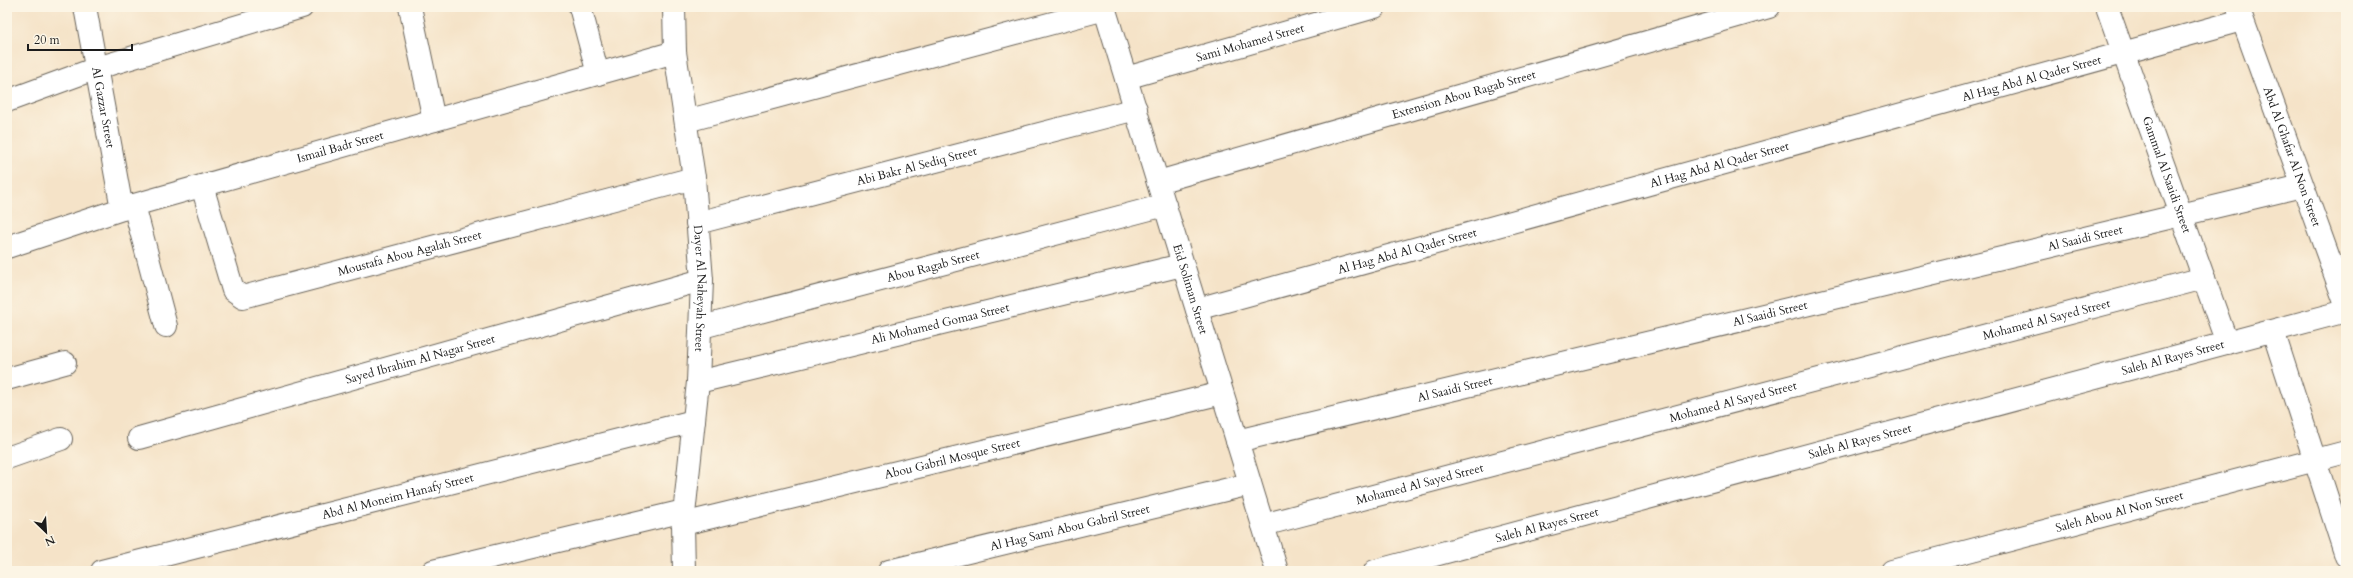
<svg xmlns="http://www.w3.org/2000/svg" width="2353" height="578" viewBox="0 0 2353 578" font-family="Cardo,serif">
	<rect width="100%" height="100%" fill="#fcf5e5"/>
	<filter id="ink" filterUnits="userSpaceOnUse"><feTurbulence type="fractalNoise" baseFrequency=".025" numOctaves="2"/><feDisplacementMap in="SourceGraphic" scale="8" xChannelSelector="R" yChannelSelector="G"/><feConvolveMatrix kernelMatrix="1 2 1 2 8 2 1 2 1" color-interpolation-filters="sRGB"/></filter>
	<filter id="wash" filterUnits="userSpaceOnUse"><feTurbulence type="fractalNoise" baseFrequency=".012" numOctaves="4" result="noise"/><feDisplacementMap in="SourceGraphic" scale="16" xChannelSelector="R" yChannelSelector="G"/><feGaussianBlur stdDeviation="0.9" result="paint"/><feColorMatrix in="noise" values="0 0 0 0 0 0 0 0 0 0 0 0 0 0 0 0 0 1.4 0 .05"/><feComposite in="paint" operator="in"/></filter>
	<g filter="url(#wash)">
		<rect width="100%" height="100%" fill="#f5e3c8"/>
	</g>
	<g filter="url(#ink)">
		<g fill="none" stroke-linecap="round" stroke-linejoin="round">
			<defs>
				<g id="minor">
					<path id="s1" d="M85 7 122 209"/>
					<polyline points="410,7 434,120"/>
					<polyline points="580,7 598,74"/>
					<path id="s2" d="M674 7 675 52 694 178 702 280 698 382 683 524 684 571"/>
					<path id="s3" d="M1104 7 1277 571"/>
					<path id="s4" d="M2107 7 2227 343"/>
					<path id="s5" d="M2238 7 2346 305"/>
					<path id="s6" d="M1126 78 1375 7"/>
					<polyline points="7,101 97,68 302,7"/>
					<polyline points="686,121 1105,9"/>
					<path id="s7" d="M1158 182 1769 7"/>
					<path id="s8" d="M202 186 233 290 243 297 694 178"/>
					<polyline points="134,205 166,326"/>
					<path id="s9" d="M697 223 1136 109"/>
					<path id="s10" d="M7 247 134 205 675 52"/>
					<path id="s11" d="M1197 309 2242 20"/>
					<path id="s12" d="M702 327 1165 205"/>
					<polyline points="2273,331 2346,556"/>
					<polyline points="7,379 65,363"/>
					<path id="s13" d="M698 382 1182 265"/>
					<path id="s14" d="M139 438 702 280"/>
					<path id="s15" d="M1237 441 2302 186"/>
					<polyline points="7,458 61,439"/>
					<path id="s16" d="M683 524 1222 393"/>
					<path id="s17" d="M1263 525 2204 278"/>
					<path id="s18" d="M102 571 694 421"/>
					<polyline points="433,571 684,511"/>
					<path id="s19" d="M889 571 1250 484"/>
					<path id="s20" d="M1375 571 2346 311"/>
					<path id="s21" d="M1892 571 2346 452"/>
				</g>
			</defs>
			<use href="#minor" stroke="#686258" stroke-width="24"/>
			<use href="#minor" stroke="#fff" stroke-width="22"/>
		</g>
	</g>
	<g text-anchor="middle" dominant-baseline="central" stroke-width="3" stroke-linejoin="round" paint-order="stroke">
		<g font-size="12" fill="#1c1c1c" stroke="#fcf5e5">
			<text stroke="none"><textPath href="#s6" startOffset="129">Sami Mohamed Street</textPath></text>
			<text stroke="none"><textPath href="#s11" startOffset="866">Al Hag Abd Al Qader Street</textPath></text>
			<text stroke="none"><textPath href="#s7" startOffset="318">Extension Abou Ragab Street</textPath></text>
			<text stroke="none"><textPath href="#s1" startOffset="102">Al Gazzar Street</textPath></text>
			<text stroke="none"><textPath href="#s10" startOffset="348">Ismail Badr Street</textPath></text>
			<text stroke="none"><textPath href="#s5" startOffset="159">Abd Al Ghafar Al Non Street</textPath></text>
			<text stroke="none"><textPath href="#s11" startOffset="542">Al Hag Abd Al Qader Street</textPath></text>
			<text stroke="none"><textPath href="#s9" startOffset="227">Abi Bakr Al Sediq Street</textPath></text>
			<text stroke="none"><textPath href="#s4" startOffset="178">Gammal Al Saaidi Street</textPath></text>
			<text stroke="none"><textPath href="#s15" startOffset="872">Al Saaidi Street</textPath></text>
			<text stroke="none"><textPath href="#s11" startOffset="218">Al Hag Abd Al Qader Street</textPath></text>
			<text stroke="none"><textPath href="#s8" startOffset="293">Moustafa Abou Agalah Street</textPath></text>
			<text stroke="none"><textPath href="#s12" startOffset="239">Abou Ragab Street</textPath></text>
			<text stroke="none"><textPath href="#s2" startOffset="283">Dayer Al Naheyah Street</textPath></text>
			<text stroke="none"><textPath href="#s3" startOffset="295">Eid Soliman Street</textPath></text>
			<text stroke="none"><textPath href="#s15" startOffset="548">Al Saaidi Street</textPath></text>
			<text stroke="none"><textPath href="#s17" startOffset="810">Mohamed Al Sayed Street</textPath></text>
			<text stroke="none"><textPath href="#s13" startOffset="249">Ali Mohamed Gomaa Street</textPath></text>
			<text stroke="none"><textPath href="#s20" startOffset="826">Saleh Al Rayes Street</textPath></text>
			<text stroke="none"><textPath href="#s14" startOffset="292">Sayed Ibrahim Al Nagar Street</textPath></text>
			<text stroke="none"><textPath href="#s15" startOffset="224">Al Saaidi Street</textPath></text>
			<text stroke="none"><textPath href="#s17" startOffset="486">Mohamed Al Sayed Street</textPath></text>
			<text stroke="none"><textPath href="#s20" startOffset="502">Saleh Al Rayes Street</textPath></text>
			<text stroke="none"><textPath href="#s16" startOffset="277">Abou Gabril Mosque Street</textPath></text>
			<text stroke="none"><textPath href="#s17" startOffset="162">Mohamed Al Sayed Street</textPath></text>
			<text stroke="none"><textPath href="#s18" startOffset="305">Abd Al Moneim Hanafy Street</textPath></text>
			<text stroke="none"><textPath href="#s21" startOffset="235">Saleh Abou Al Non Street</textPath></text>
			<text stroke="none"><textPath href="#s20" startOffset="178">Saleh Al Rayes Street</textPath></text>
			<text stroke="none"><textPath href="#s19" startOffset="186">Al Hag Sami Abou Gabril Street</textPath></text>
		</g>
	</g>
	<rect width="2353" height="578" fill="none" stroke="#fcf5e5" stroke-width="24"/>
	<g transform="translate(46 532) rotate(155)" stroke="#fcf5e5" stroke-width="3" paint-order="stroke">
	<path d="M0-3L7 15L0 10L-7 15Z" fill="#1c1c1c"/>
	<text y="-6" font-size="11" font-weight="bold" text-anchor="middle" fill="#1c1c1c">N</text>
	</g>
	<path d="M28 44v6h104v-6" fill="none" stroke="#1c1c1c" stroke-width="2"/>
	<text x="34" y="44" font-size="12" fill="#1c1c1c" stroke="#fcf5e5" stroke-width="3" paint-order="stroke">20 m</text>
</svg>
